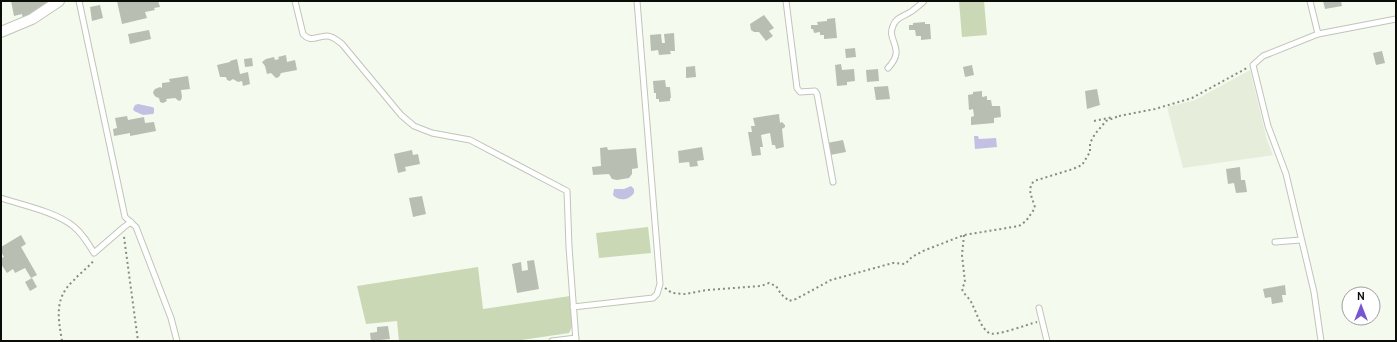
<svg xmlns="http://www.w3.org/2000/svg" width="1397" height="342" viewBox="0 0 1397 342" font-family="Cabin,sans-serif">
	<rect width="100%" height="100%" fill="#f4faed"/>
	<polygon fill="#e6eedb" points="1250,70 1267,140 1273,155 1183,168 1167,107 1195,100"/>
	<g fill="#cad8b6">
		<polygon points="959,1 984,1 987,35 962,37"/>
		<polygon points="648,227 651,253 599,258 596,233"/>
		<polygon points="478,267 483,309 570,296 572,327 569,333 515,341 399,341 397,321 366,324 357,286"/>
	</g>
	<g fill="#c4c0e3">
		<polygon points="138,104 152,107 154,108 154,113 153,114 143,115 134,111 133,109 135,105"/>
		<polygon points="974,136 978,136 979,139 996,138 997,147 975,149"/>
		<path d="M631 186 634 189V193C629 200 619 202 613 195L614 189H624Z"/>
	</g>
	<g fill="#b9beb2">
		<polygon points="11,1 53,1 23,20 22,14 14,16"/>
		<polygon points="117,1 158,1 160,7 154,8 155,10 145,12 147,18 122,24"/>
		<polygon points="1323,1 1341,1 1342,6 1325,9"/>
		<polygon points="100,5 103,18 92,21 90,7"/>
		<polygon points="764,15 774,28 769,31 773,36 766,41 759,32 754,32 751,30 750,24"/>
		<polygon points="835,18 837,38 824,39 824,35 820,35 820,32 814,33 813,29 811,29 811,25 818,25 817,22 827,21 827,19"/>
		<polygon points="925,22 925,24 930,24 931,39 921,40 921,36 916,36 915,30 909,30 909,25 913,25 913,23"/>
		<polygon points="149,30 151,39 130,44 128,34"/>
		<polygon points="674,33 675,51 670,51 671,54 659,55 658,50 651,51 650,35 661,34 662,43 665,43 664,34"/>
		<polygon points="855,48 856,57 846,58 845,49"/>
		<polygon points="1382,51 1385,63 1376,65 1373,53"/>
		<polygon points="286,55 287,62 295,60 297,70 281,73 279,77 276,78 271,73 267,74 265,66 262,62 266,59 274,57 275,60 279,59 278,57"/>
		<polygon points="252,58 253,66 245,67 244,59"/>
		<polygon points="237,59 240,74 248,72 250,84 243,86 242,81 238,82 233,79 230,81 227,80 226,77 220,77 217,65 230,62 230,61"/>
		<polygon points="841,64 842,70 854,69 855,81 847,82 847,85 837,86 835,65"/>
		<polygon points="972,65 974,75 965,77 963,67"/>
		<polygon points="695,66 696,77 686,78 686,67"/>
		<polygon points="878,69 879,81 867,82 866,70"/>
		<polygon points="188,76 190,89 181,90 182,97 181,100 179,101 175,98 166,99 167,101 163,103 160,102 159,98 156,97 154,95 153,92 155,89 160,87 162,88 162,83 170,82 169,79"/>
		<polygon points="665,80 666,87 670,87 671,98 670,98 670,101 659,102 659,99 656,99 656,93 654,93 653,81"/>
		<polygon points="888,86 890,99 876,100 874,87"/>
		<polygon points="1097,89 1100,105 1087,109 1085,91"/>
		<polygon points="982,91 982,97 987,96 987,100 991,100 992,106 1000,106 1001,117 994,118 994,123 971,125 971,117 974,116 973,109 969,110 968,95 973,94 973,92"/>
		<polygon points="779,114 780,123 782,122 785,125 785,127 782,129 784,147 776,149 775,145 772,145 770,133 761,135 763,147 760,147 761,155 752,156 748,132 752,132 751,126 755,126 753,118"/>
		<polygon points="127,116 128,120 144,117 145,123 154,122 156,131 130,136 130,133 114,136 113,129 117,128 115,118"/>
		<polygon points="843,140 846,152 830,155 827,143"/>
		<polygon points="607,147 608,150 636,148 638,168 632,169 632,174 629,178 617,180 612,179 609,174 593,175 592,167 601,166 600,148"/>
		<polygon points="702,147 704,160 697,161 698,166 690,167 689,162 679,163 678,151"/>
		<polygon points="412,150 413,155 418,154 420,164 405,167 406,171 398,173 394,154"/>
		<polygon points="1240,167 1241,180 1245,180 1247,192 1236,193 1234,183 1228,184 1226,169"/>
		<polygon points="422,196 426,214 413,217 409,198"/>
		<polygon points="21,235 26,244 21,247 37,275 31,278 25,268 15,273 13,269 7,273 1,264 1,258 4,257 1,252 1,247"/>
		<polygon points="534,260 539,289 517,293 512,264 521,262 522,271 528,270 527,261"/>
		<polygon points="32,278 37,287 30,291 25,282"/>
		<polygon points="1285,285 1286,295 1282,295 1283,302 1272,304 1271,297 1265,298 1263,289"/>
		<polygon points="388,326 390,339 371,341 370,333 377,332 377,327"/>
	</g>
	<g fill="none" stroke-linecap="round" stroke-linejoin="round">
		<defs>
			<g id="service">
				<polyline points="79,1 125,217 136,227 171,318 177,341"/>
				<path d="M295 1 303 34C311 43 317 36 327 36 333 36 338 41 342 44L401 115 414 126 432 133 470 140 567 191 569 247 576 341"/>
				<polyline points="786,1 797,88 800,92 815,91 817,94 833,182"/>
				<polyline points="1310,1 1318,34 1263,56 1253,65 1268,126 1286,174 1314,292 1321,341"/>
				<polyline points="1318,34 1396,19"/>
				<path d="M888 68C907 48 886 41 893 26 896 17 905 16 912 11 916 8 920 5 924 1"/>
				<path d="M1 198C22 205 56 212 73 226 82 233 88 243 94 253L124 227 131 222"/>
				<polyline points="1275,242 1301,240"/>
				<polyline points="573,307 653,298 657,294 660,284 637,1"/>
				<polyline points="1039,308 1047,341"/>
				<polyline points="552,341 576,338"/>
			</g>
			<polyline id="minor" points="1,32 32,19 59,1"/>
		</defs>
		<use href="#service" stroke="#c0c5b9" stroke-width="7"/>
		<use href="#minor" stroke="#c0c5b9" stroke-width="12"/>
		<g stroke="#888c84" stroke-width="2" stroke-dasharray="2 3" stroke-linecap="butt">
			<polyline points="1119,116 1155,109 1192,98 1247,68"/>
			<polyline points="1094,121 1113,117"/>
			<path d="M964 235 962 255 965 282 962 289C964 295 970 298 972 304 977 313 980 327 989 333 995 337 1028 324 1037 322"/>
			<polyline points="124,237 138,341"/>
			<path d="M665 288 672 293 685 294 707 290 761 286 769 283 776 286 781 294 789 301 796 299 831 280 893 263 905 264 912 257 923 251 964 235 1019 226 1026 221 1035 208C1033 198 1026 190 1034 181L1073 169 1082 165 1090 152V143L1095 134 1106 121 1119 116"/>
			<path d="M62 341C58 317 54 298 74 280 80 273 89 267 94 260"/>
		</g>
		<use href="#service" stroke="#fff" stroke-width="5"/>
		<use href="#minor" stroke="#fff" stroke-width="10"/>
	</g>
	<rect width="1397" height="342" fill="none" stroke="#0b0d09" stroke-width="4"/>
	<g transform="translate(1361 306)"><circle r="19" fill="#ffffff" stroke="#9d9e9d"/>
	<path d="M0-3L7 15L0 10L-7 15Z" fill="#7756d0"/>
	<text y="-6" font-size="11" font-weight="bold" text-anchor="middle" fill="#0b0d09">N</text>
	</g>
</svg>
